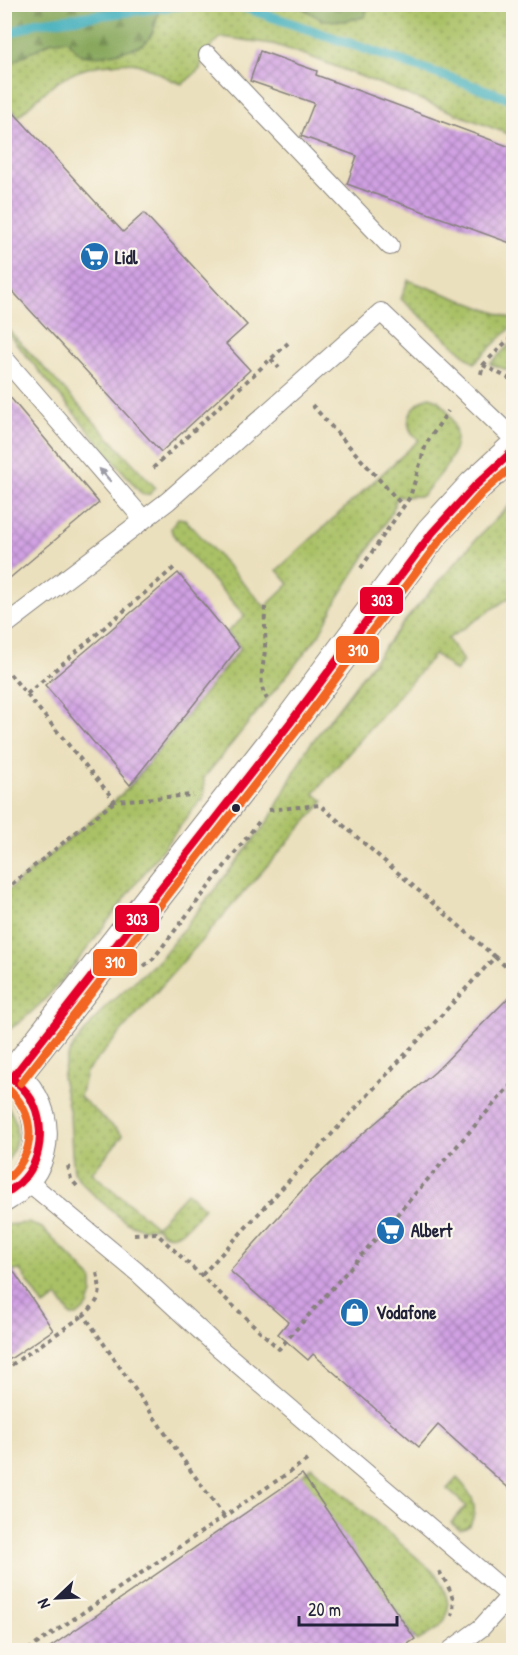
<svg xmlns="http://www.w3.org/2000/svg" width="518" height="1655" viewBox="0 0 518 1655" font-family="'Patrick Hand',sans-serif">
	<defs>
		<pattern id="grass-dots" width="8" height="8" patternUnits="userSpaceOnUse" patternTransform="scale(1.5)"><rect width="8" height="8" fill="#aac166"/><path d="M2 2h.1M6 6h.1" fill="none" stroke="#8a9c55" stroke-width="1.8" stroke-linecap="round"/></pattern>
		<pattern id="forest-firs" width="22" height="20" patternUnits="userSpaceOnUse" patternTransform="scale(1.5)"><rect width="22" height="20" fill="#87a75b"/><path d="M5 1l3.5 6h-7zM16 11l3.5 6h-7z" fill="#6e884c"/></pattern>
		<pattern id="building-cross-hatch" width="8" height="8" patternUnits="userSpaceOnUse" patternTransform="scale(1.5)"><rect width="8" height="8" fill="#d1a1e3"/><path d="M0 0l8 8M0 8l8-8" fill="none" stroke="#a983b9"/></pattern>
	</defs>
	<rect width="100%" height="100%" fill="#fbf7ec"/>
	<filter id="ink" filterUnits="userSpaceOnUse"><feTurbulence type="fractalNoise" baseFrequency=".0167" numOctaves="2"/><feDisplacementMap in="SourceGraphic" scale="12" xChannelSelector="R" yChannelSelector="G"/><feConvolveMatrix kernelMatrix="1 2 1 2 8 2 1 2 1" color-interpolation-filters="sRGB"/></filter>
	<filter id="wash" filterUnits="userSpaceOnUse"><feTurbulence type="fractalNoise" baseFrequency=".008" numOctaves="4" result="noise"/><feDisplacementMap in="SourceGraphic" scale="24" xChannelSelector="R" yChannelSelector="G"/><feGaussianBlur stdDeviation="1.35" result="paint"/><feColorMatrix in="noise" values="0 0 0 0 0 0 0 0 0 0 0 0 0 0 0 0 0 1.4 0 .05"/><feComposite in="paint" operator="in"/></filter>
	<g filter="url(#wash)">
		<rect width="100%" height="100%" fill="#ebe0bd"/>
		<g fill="url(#grass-dots)" stroke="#667250" stroke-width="1.5">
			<path d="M4 5H513V136L311 57 273 44 221 37 203 55 200 69 183 84C165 80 150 65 131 63 126 62 119 63 113 64 70 66 47 88 18 117L5 103Z"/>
			<polygon points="408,280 513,319 513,326 474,363 401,299"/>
			<polygon points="5,326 155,487 150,494 144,495 139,491 5,330"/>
			<polygon points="513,341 513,372 490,364"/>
			<path d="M429 397C440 399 443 405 449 414 469 447 442 473 422 496L397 497 392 512 373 543 338 598 319 635 204 778V796C172 836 141 877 111 917 81 956 46 1008 5 1032V893L113 802 130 786 241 648 227 632 245 616 179 543 172 533 171 528 178 518 185 519 265 607 289 584 277 570 419 440C416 437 414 435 412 433 402 418 415 403 429 397Z"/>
			<path d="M513 502V595L448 639 463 661 456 672 435 654 314 793 324 801 86 1072 80 1097 123 1135 92 1173 156 1226 187 1192 204 1208C195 1218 179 1242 164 1234 160 1232 158 1229 156 1227L143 1229 127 1223 97 1198 80 1181 74 1171 72 1154 70 1115 62 1077 67 1058 74 1045 105 1007 160 959 269 820 306 750 403 623 477 538Z"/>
			<path d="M4 1102C21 1121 20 1145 5 1164Z"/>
			<polygon points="28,1223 42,1228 84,1270 92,1280 92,1293 88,1306 77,1316 71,1316 58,1297 44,1306 20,1270 5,1273 5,1225"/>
			<path d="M312 1467 437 1575C446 1592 456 1613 438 1628 432 1633 424 1637 417 1641L301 1476Z"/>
			<path d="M457 1478C463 1484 468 1490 472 1498 477 1510 474 1528 460 1530L451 1523 466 1506 447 1489Z"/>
		</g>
		<g fill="url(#forest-firs)" stroke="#54644b" stroke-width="1.5">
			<path d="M5 4H160V5C157 16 156 30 148 40 140 50 91 60 80 54 75 51 71 44 67 40L52 41 5 66Z"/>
			<polygon points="297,5 368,5 365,17 344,21 322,20"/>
		</g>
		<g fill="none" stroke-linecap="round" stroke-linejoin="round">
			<g stroke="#3eadbb" stroke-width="10">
				<polyline points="235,4 514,100"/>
				<polyline points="4,36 35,23 190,4"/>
			</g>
		</g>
		<g id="blocks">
			<g fill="url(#building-cross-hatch)">
				<polygon points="260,51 317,71 316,75 513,148 513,244 347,184 357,156 301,136 314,103 250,81"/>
				<polygon points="4,102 123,232 144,213 247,325 226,344 250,370 161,452 4,282"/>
				<polygon points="4,390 99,503 4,583"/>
				<polygon points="178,573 239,647 130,785 45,685"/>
				<polygon points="513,993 513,1492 438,1425 419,1447 313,1354 308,1360 278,1334 288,1322 230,1271 303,1189 360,1136 435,1072"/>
				<polygon points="4,1257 53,1330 4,1363"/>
				<polygon points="302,1474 415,1639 399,1650 46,1650"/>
			</g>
		</g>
	</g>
	<g filter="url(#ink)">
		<use href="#blocks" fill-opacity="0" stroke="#86817c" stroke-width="1.5"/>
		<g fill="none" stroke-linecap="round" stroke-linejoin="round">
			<defs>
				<g id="service">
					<polyline points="208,55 390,246"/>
					<polyline points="4,358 143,519"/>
					<polyline points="4,626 168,501 381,312 514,439"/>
					<polyline points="25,1179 137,1272 218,1347 514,1599"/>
					<polyline points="451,1650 481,1628 510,1596"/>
				</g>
				<g id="minor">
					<path d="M4 1072C52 1100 53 1167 4 1195"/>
					<polyline points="13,1077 290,723 432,533 475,486 514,450"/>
				</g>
			</defs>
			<use href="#service" stroke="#86817c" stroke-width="20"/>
			<use href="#minor" stroke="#86817c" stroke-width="35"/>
			<g stroke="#86817c" stroke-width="4" stroke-dasharray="4.5 4.5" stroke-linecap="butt">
				<polyline points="271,359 279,368"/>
				<polyline points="483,365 514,334"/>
				<polyline points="481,374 483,365 508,378 514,379"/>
				<polyline points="312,405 404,507"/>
				<polyline points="153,468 288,343"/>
				<polyline points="361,568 410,497 426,444 448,411"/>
				<path d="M265 607C264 620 266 633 265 646 265 664 256 683 267 699"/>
				<polyline points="4,667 115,801 193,795"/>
				<polyline points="27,694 175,567"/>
				<polyline points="12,884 115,801"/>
				<polyline points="495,957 514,974"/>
				<polyline points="144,966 153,959 261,819"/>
				<polyline points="68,1166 71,1179 77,1186"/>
				<polyline points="134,1234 156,1233 279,1349 514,1081"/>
				<path d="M97 1273C102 1295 101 1299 84 1315L191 1471 224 1516"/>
				<polyline points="202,1275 495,957 320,805 268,810"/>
				<polyline points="4,1370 84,1315"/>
				<path d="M439 1571C448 1586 457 1598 452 1616"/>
				<polyline points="28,1650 310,1458"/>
			</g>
			<use href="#service" stroke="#fff" stroke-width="18"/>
			<use href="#minor" stroke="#fff" stroke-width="33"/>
			<defs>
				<g id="bus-1">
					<path d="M4 1072C15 1080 25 1088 31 1099 46 1126 42 1162 20 1183 15 1187 9 1191 4 1195"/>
					<polyline points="13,1077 290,723 432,533 475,486 514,450"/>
				</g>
				<g id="bus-2">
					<polyline points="21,1083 298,729 440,540 482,493 514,465"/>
					<path d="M4 1086C38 1111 38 1156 4 1181"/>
				</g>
			</defs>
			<use href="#bus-1" stroke="#fbf7ec" stroke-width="12"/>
			<use href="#bus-2" stroke="#fbf7ec" stroke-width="12"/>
			<use href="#bus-1" stroke="#e4002b" stroke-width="8"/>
			<use href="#bus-2" stroke="#f26522" stroke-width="8"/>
		</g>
		<defs><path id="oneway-solid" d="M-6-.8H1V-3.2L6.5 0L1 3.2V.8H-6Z" transform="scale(1.5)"/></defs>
		<use fill="#9c9ca7" href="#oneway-solid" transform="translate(105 475) rotate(-131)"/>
	</g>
	<defs>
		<symbol id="supermarket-disc" viewBox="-11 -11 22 22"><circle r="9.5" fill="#1f6fb2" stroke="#fbf7ec"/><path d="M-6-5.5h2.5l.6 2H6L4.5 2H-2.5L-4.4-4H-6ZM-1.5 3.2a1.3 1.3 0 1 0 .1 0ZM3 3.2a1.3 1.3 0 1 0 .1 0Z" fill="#fff"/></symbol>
		<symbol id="shop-disc" viewBox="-11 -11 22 22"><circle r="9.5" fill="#1f6fb2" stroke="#fbf7ec"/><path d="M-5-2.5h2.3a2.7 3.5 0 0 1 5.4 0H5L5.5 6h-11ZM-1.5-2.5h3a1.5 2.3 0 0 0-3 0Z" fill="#fff"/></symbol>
	</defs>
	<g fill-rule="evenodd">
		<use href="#supermarket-disc" x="78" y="240" width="33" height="33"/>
		<use href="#supermarket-disc" x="374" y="1214" width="33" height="33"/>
		<use href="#shop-disc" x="338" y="1296" width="33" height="33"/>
	</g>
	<circle fill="#22223b" stroke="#fbf7ec" stroke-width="2" cx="236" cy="808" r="5"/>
	<g text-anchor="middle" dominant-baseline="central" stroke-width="4.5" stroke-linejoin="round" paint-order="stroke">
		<g font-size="18" font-weight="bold" fill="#22223b" stroke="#fbf7ec" text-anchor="start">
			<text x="115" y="257">Lidl</text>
			<text x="411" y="1230">Albert</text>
			<text x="376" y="1312">Vodafone</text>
		</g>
	</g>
	<g stroke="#fbf7ec" stroke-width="2">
		<rect x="359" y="586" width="45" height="29" rx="6" fill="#e4002b"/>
		<rect x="335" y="635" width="45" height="29" rx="6" fill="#f26522"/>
		<rect x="114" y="904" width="46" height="29" rx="6" fill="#e4002b"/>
		<rect x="92" y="948" width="46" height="29" rx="6" fill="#f26522"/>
	</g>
	<g font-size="16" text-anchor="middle" font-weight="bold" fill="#fff">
		<text x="382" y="606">303</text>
		<text x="358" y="656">310</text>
		<text x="137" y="925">303</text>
		<text x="115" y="968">310</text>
	</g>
	<rect width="518" height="1655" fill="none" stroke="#fbf7ec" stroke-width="24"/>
	<g transform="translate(57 1598) rotate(247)" stroke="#fbf7ec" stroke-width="4.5" paint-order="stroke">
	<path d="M0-4.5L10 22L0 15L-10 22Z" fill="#22223b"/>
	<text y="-9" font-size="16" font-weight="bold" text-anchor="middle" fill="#22223b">N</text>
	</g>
	<path d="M299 1616v9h98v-9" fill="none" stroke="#22223b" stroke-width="3"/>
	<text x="308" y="1616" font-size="18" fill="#22223b" stroke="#fbf7ec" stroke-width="4.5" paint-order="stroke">20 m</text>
</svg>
